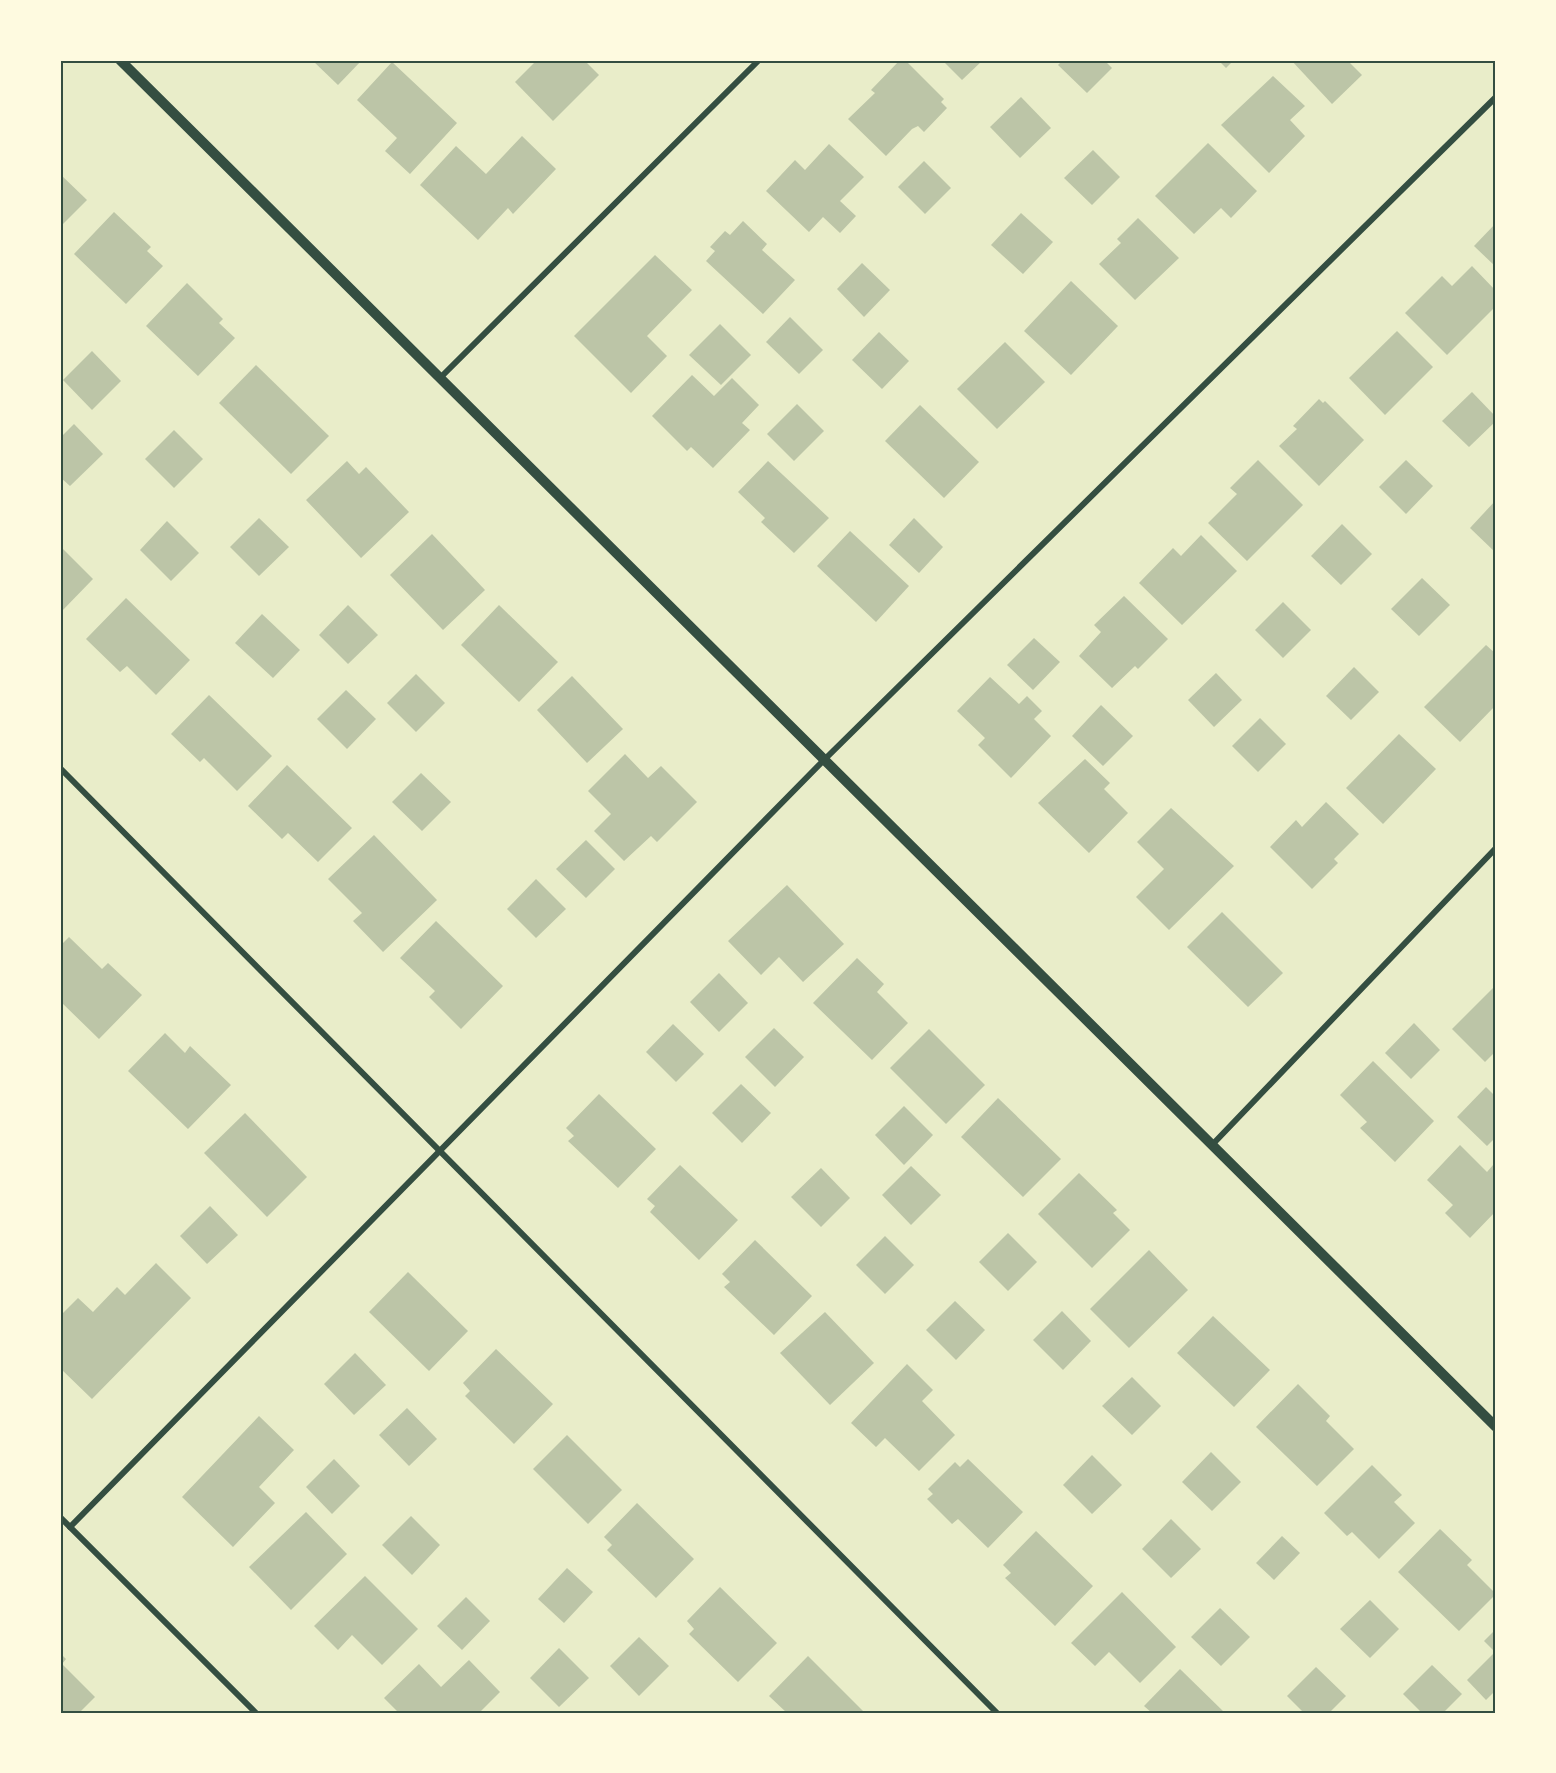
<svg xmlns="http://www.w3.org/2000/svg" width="1556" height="1773" viewBox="0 0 1556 1773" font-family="'Varela Round',sans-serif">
	<rect width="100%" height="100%" fill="#e9edc9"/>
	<g fill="#bcc5a7">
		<polygon points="312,60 362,60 338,85"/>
		<polygon points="537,60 584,60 599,75 553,121 515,82"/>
		<polygon points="900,60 906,61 944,99 941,102 947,108 924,132 918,126 912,129 886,156 848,119 875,93 871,90"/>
		<polygon points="942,60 983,60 962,80"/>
		<polygon points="1063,60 1104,60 1112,68 1087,93 1058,65"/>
		<polygon points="1218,60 1234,60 1226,68"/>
		<polygon points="1291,60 1347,60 1362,75 1332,104"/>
		<polygon points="392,62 457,123 410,174 385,151 397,138 357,100"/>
		<polygon points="1273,76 1305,106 1290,120 1305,136 1269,173 1221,125"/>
		<polygon points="1021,97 1051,128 1020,158 990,127"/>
		<polygon points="522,136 556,169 513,214 508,208 478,240 420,185 456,146 486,174"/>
		<polygon points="1208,143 1257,191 1231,218 1221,208 1194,234 1155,196"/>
		<polygon points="829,144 864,177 840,201 856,216 840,233 823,217 809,232 766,191 795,160 805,170"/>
		<polygon points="1093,150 1120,177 1092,205 1064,178"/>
		<polygon points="924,161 951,188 925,214 898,187"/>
		<polygon points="60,174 87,200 60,227"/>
		<polygon points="114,212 151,247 147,251 163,266 126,304 74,254"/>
		<polygon points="1021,213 1053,242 1023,274 991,245"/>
		<polygon points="1138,218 1179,258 1135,300 1099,264 1121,243 1117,239"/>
		<polygon points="743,221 767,244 762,250 795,280 763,314 706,261 715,251 710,247 725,231 730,235"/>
		<polygon points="1496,223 1496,267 1474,246"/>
		<polygon points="655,255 692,290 647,336 667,356 631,393 574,336"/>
		<polygon points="862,263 890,290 864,317 837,289"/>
		<polygon points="1472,266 1496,291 1496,306 1447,355 1405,313 1442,276 1452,286"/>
		<polygon points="1071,281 1118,326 1071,375 1024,331"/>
		<polygon points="187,283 223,319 219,323 235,338 198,376 146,326"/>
		<polygon points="790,317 823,350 799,374 766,342"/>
		<polygon points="720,324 751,355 721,385 689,355"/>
		<polygon points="1397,331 1433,367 1385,415 1349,378"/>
		<polygon points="879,332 909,361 882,389 852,360"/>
		<polygon points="1005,342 1045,382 997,429 957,389"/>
		<polygon points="92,351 121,381 92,410 63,380"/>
		<polygon points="256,365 329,436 291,474 219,403"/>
		<polygon points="692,375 714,396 732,378 759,405 742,423 750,430 713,468 691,447 687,451 652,416"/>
		<polygon points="1472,392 1496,417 1496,421 1469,447 1442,421"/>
		<polygon points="1319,399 1323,403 1325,401 1364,440 1319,486 1279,446 1297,429 1293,426"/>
		<polygon points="797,404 824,431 794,461 767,434"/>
		<polygon points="920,405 979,462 944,498 885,441"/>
		<polygon points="74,424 103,454 70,486 60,477 60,438"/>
		<polygon points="174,430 203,459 174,488 145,459"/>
		<polygon points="1258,460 1303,505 1247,561 1208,523 1237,494 1230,488"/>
		<polygon points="1406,460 1433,486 1406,514 1379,487"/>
		<polygon points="347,461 359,474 366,467 409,512 361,558 306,500"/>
		<polygon points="768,461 829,518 794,553 761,522 765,518 738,492"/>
		<polygon points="1496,500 1496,553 1470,528"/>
		<polygon points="259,518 289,547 259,576 230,547"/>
		<polygon points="914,518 943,547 919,573 889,545"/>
		<polygon points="167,521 199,553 171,581 140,550"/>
		<polygon points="1342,524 1372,554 1341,585 1311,556"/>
		<polygon points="850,531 909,586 876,622 817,566"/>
		<polygon points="432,534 485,590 443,630 390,575"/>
		<polygon points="1201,535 1237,571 1182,625 1139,583 1173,548 1181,556"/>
		<polygon points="60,546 93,579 60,613"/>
		<polygon points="1422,578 1450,605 1419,636 1391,609"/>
		<polygon points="1124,596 1168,639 1138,669 1135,666 1112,688 1079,656 1101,632 1094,625"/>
		<polygon points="126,598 190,660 156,695 127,666 120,672 86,639"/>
		<polygon points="1283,602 1311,630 1283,658 1255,630"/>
		<polygon points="348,605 378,635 348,664 319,635"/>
		<polygon points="499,605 558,662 519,702 461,645"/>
		<polygon points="262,614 300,650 273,678 235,643"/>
		<polygon points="1034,638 1060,662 1033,690 1007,665"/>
		<polygon points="1486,645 1496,654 1496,705 1460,742 1424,707"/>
		<polygon points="1354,667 1379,692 1351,720 1326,696"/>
		<polygon points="1216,673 1242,700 1214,727 1188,700"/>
		<polygon points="416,674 445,703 416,732 387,703"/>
		<polygon points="572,676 623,729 587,763 537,710"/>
		<polygon points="990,677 1019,704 1027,696 1042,711 1034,719 1051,736 1011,778 978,745 985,738 957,711"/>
		<polygon points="346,690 376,719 347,749 317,719"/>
		<polygon points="209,695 272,756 237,791 204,758 200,762 171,734"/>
		<polygon points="1101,705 1133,736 1103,766 1072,736"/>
		<polygon points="1260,718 1286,744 1258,772 1232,746"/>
		<polygon points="1399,734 1436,769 1383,824 1346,788"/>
		<polygon points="625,754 648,778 661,766 697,802 657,842 651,836 624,861 594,831 611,814 588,791"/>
		<polygon points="1085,759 1110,783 1104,789 1128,813 1089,853 1038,803"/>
		<polygon points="287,765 352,828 318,862 288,833 282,839 248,806"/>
		<polygon points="421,773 451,802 422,831 392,802"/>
		<polygon points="1326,802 1359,834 1334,859 1338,863 1312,889 1270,847 1296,820 1302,827"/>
		<polygon points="1171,808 1234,866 1169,930 1136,897 1164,869 1137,842"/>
		<polygon points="374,835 437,900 383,952 353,921 362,913 328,879"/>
		<polygon points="586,840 615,869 586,898 556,869"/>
		<polygon points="536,879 566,909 536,938 507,909"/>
		<polygon points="787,885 844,944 803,982 779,957 761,975 728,941"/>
		<polygon points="1222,912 1283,973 1248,1007 1187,947"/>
		<polygon points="436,921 503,986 461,1029 429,997 435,991 400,958"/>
		<polygon points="69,937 102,969 108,963 142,995 99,1039 60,1001 60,946"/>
		<polygon points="857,958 884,984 877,992 908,1023 872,1060 813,1003"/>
		<polygon points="719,973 748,1003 719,1032 690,1002"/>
		<polygon points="1496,985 1496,1051 1485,1062 1452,1029"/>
		<polygon points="1414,1023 1440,1050 1411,1079 1385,1053"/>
		<polygon points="673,1024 704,1054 676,1082 646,1052"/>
		<polygon points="774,1028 804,1057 775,1087 745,1057"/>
		<polygon points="929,1029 985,1085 946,1124 890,1068"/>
		<polygon points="165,1033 185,1053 190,1046 231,1085 188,1129 128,1071"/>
		<polygon points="1373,1061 1434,1121 1395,1162 1360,1128 1367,1122 1340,1095"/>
		<polygon points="741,1084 771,1113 742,1143 712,1113"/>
		<polygon points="1486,1087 1496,1097 1496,1137 1487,1146 1457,1117"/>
		<polygon points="599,1094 656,1149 618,1188 568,1141 574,1136 566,1128"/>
		<polygon points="998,1098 1061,1159 1023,1197 961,1137"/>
		<polygon points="904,1106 933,1135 904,1165 875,1135"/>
		<polygon points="245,1113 307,1177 267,1217 204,1153"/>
		<polygon points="1460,1145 1487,1172 1493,1165 1496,1168 1496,1211 1470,1238 1445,1213 1453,1205 1427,1180"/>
		<polygon points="680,1165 738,1220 699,1260 650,1212 655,1206 647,1199"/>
		<polygon points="911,1166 941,1195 911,1225 882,1195"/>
		<polygon points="821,1168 850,1198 821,1227 791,1197"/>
		<polygon points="1079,1173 1117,1210 1113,1213 1130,1230 1092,1268 1038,1214"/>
		<polygon points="210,1206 238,1235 207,1264 180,1236"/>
		<polygon points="1008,1233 1037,1262 1008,1291 979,1262"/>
		<polygon points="885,1236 914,1265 885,1294 856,1265"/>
		<polygon points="755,1240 812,1296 774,1335 724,1287 730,1282 722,1274"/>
		<polygon points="1149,1250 1188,1290 1129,1348 1090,1309"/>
		<polygon points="156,1263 191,1298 92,1399 60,1368 60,1316 78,1298 93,1312 117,1287 125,1295"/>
		<polygon points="408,1272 468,1331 429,1371 369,1312"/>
		<polygon points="955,1301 985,1330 956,1360 926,1330"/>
		<polygon points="1062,1311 1091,1341 1063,1370 1033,1340"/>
		<polygon points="825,1312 874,1363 830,1405 780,1353"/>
		<polygon points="1213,1316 1270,1370 1234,1407 1177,1353"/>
		<polygon points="496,1349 553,1404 514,1444 465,1396 470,1391 463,1383"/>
		<polygon points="355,1353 386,1385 354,1415 324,1384"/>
		<polygon points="907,1364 933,1390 922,1401 955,1435 919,1471 885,1438 876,1447 851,1423"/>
		<polygon points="1132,1377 1161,1406 1132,1435 1102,1406"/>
		<polygon points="1298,1384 1330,1416 1326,1421 1354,1449 1317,1486 1256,1427"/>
		<polygon points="407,1408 437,1439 409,1466 379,1435"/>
		<polygon points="259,1416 294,1450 259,1487 275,1503 233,1547 182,1497"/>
		<polygon points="567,1435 622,1490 588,1524 533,1469"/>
		<polygon points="1211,1452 1241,1482 1212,1511 1182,1482"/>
		<polygon points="1092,1455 1122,1485 1092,1514 1063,1485"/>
		<polygon points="334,1459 360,1486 332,1514 306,1487"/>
		<polygon points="968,1459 1023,1512 988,1548 958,1519 952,1524 927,1499 933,1494 928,1489 955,1462 960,1467"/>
		<polygon points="1372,1465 1402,1495 1394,1502 1415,1523 1379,1559 1352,1532 1347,1536 1324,1513"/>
		<polygon points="637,1503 694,1559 656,1598 607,1550 612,1545 604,1537"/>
		<polygon points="306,1512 347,1554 291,1610 249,1567"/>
		<polygon points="411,1516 440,1545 412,1575 382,1545"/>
		<polygon points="1171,1519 1201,1549 1171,1578 1142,1549"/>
		<polygon points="1440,1529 1472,1560 1467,1565 1496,1594 1459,1631 1398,1572"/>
		<polygon points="1036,1531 1093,1586 1055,1626 1005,1578 1011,1573 1003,1565"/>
		<polygon points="1282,1536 1300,1553 1274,1580 1256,1563"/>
		<polygon points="567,1568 593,1592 564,1623 538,1599"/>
		<polygon points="365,1576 418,1629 382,1665 352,1635 338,1650 314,1626"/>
		<polygon points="720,1587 777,1643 738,1682 689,1634 694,1629 687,1621"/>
		<polygon points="1122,1592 1176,1647 1140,1683 1109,1652 1095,1666 1071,1643"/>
		<polygon points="466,1597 490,1621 462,1650 437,1626"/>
		<polygon points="1370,1600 1399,1629 1370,1658 1340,1629"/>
		<polygon points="1220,1608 1250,1637 1221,1666 1191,1637"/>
		<polygon points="1496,1629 1496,1653 1484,1641"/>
		<polygon points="639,1637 669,1666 639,1696 610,1666"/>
		<polygon points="559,1648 589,1678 559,1707 530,1678"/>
		<polygon points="60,1653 66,1659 62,1664 95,1697 79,1713 60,1713"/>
		<polygon points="1494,1653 1496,1656 1496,1690 1486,1700 1467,1680"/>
		<polygon points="808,1656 865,1713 787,1713 769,1696"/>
		<polygon points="469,1660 500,1692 479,1713 399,1713 384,1698 419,1664 441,1687"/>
		<polygon points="1432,1665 1462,1694 1443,1713 1422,1713 1403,1694"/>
		<polygon points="1316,1667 1346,1696 1329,1713 1304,1713 1287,1696"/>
		<polygon points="1180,1669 1225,1713 1152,1713 1144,1706"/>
	</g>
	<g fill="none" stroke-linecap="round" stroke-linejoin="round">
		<g stroke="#344e41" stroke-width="6">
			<polyline points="440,378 759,60"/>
			<polyline points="60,768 997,1713"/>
			<polyline points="1212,1145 1496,848"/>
			<polyline points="60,1517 256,1713"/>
			<polyline points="70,1527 824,760 1496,97"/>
		</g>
		<polyline stroke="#344e41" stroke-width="10" points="120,60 1496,1427"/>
	</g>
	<rect width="1556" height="1773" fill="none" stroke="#fefae0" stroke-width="123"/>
	<rect x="62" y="62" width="1432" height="1650" fill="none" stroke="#344e41" stroke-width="2"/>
</svg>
